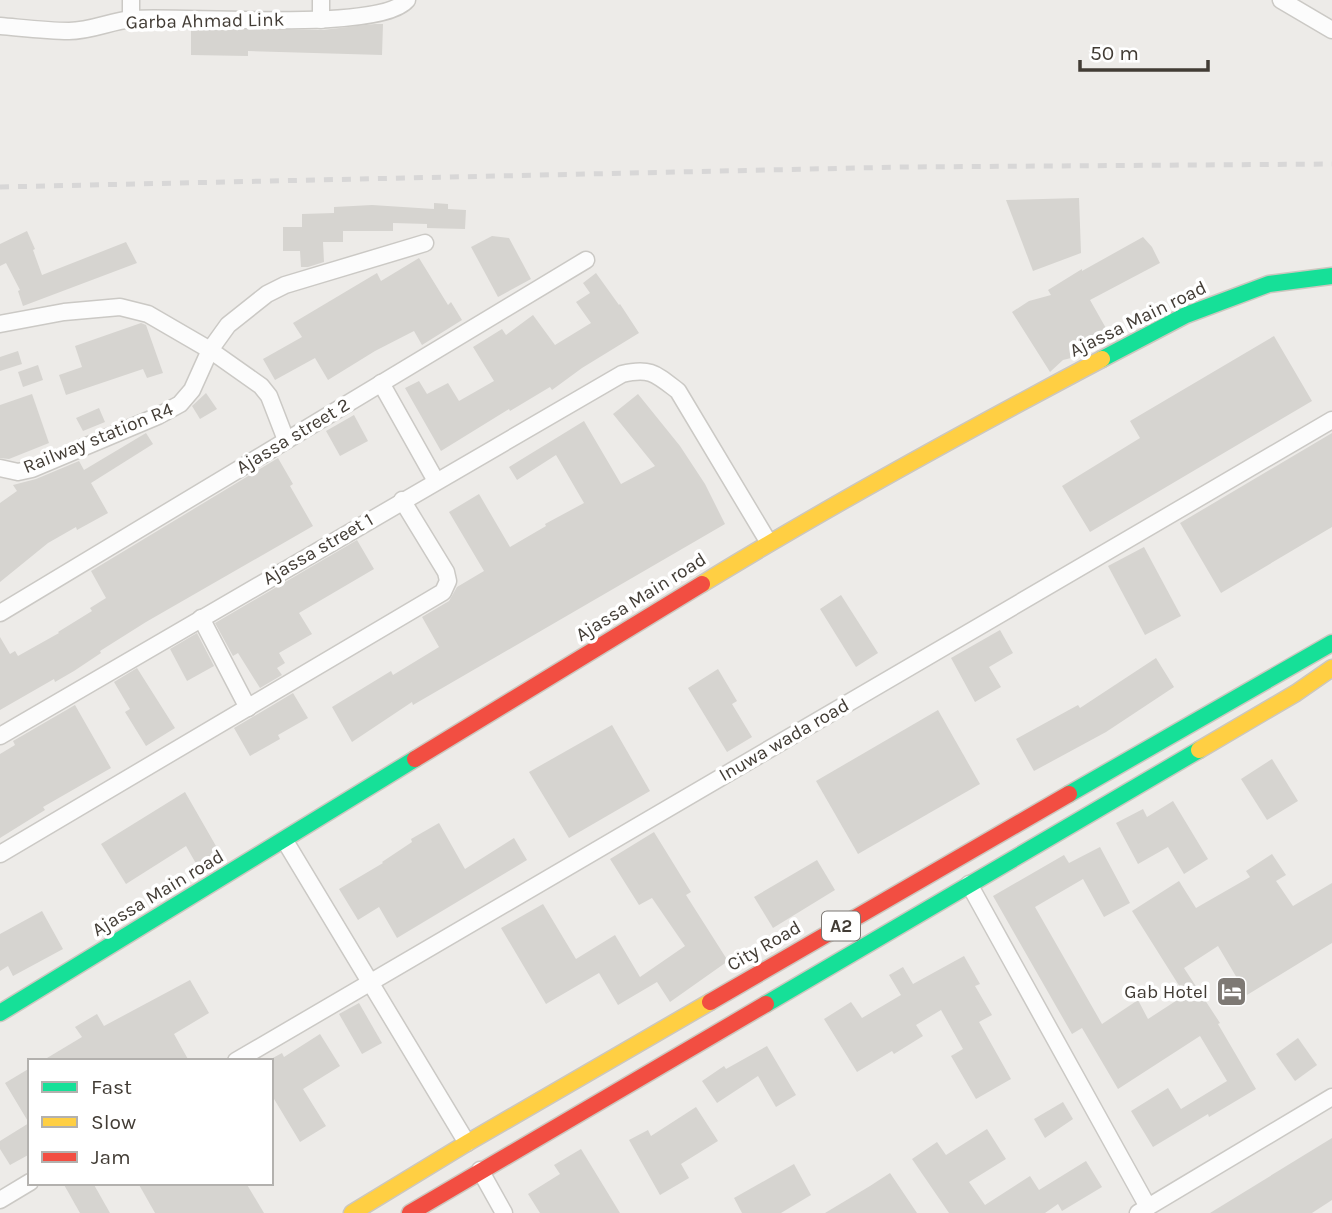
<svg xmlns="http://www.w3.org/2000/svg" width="1332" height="1213" viewBox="0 0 1332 1213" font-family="Karla,sans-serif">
	<rect width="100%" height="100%" fill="#edebe8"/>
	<g fill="#d6d4d0">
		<polygon points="375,24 383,24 382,55 248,51 248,56 191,55 191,29 322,30"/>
		<polygon points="1079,198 1081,253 1033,271 1006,200"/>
		<polygon points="434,203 448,204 448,209 466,210 465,229 427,228 427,224 393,223 393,231 343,231 343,242 323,242 324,262 308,267 301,267 300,251 283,251 283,227 302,227 302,214 334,213 334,207 372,205 434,209"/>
		<polygon points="27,231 35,249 33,250 42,275 126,242 137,263 23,306 18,291 20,290 6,263 0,266 0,244"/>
		<polygon points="492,236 509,238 531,279 498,297 471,247"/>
		<polygon points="1143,237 1152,247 1160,263 1090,300 1111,337 1075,357 1063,360 1050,372 1012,312 1029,301 1051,295 1048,290 1082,269 1082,271"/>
		<polygon points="419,258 448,305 451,302 462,320 422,345 414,331 375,351 328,380 315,358 275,380 263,359 302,337 293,323 377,273 381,281"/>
		<polygon points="596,273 619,305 620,304 639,333 582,368 552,390 550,387 510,411 509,409 441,451 405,388 419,381 427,394 448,383 459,401 494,381 473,347 502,329 506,335 533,315 555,345 591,323 576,302 590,293 583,283"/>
		<polygon points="141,323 146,325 163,373 147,378 143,369 66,395 59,375 82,367 75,346"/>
		<polygon points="1274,336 1312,401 1090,532 1062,486 1140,438 1130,421"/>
		<polygon points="18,351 22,364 0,371 0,357"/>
		<polygon points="38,365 43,380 23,387 18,372"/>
		<polygon points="206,393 217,409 200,419 192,406"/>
		<polygon points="32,394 49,443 9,459 0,458 0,405"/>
		<polygon points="638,394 680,446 705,484 725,524 413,705 412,702 352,742 332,707 391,671 393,675 439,647 422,617 449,601 457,587 484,571 449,512 479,494 510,547 546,526 545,524 584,503 556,455 517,480 509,467 584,421 621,484 655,466 613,414"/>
		<polygon points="99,408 105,422 83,431 76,418"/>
		<polygon points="354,415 368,441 340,456 326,431"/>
		<polygon points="146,433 153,444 91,483 108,513 77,530 76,527 48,543 0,582 0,503 17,491 13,485 36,479 79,461 84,470"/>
		<polygon points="1332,433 1332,527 1221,593 1180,523"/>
		<polygon points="278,458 293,484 290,486 313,526 146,622 100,651 101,653 74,671 55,682 54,679 0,710 0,637 10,654 15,651 18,656 59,633 58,632 92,611 90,608 106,598 91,571"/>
		<polygon points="357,540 374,569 299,613 312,634 279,653 285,663 277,668 282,675 260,688 238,653 233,656 215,623"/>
		<polygon points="1144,547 1181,616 1145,635 1108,566"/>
		<polygon points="841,595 878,653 856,667 820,609"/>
		<polygon points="1000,630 1013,653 989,667 1001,687 975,702 951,658"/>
		<polygon points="197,633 214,666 187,681 170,649"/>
		<polygon points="1156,658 1174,687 1106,732 1034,771 1016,739 1078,705 1080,708"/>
		<polygon points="137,668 175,728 146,746 125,712 130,709 114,682"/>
		<polygon points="718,669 737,701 732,704 752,737 727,752 688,688"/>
		<polygon points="293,693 308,718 278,735 280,739 250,756 234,728"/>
		<polygon points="75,705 111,768 43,807 45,810 0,838 0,754 15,745 13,741"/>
		<polygon points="938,710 980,784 858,854 816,781"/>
		<polygon points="612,725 650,791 569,838 529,772"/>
		<polygon points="1272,759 1298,801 1267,820 1241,779"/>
		<polygon points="185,792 224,860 202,874 186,846 126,884 101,844"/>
		<polygon points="1173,801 1208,859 1184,874 1168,847 1138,864 1116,823 1143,809 1147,817"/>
		<polygon points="439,823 465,869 514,838 527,860 397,938 379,907 358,920 339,889 383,863 382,862 412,842 411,839"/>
		<polygon points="654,832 691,892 686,895 728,961 670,1002 657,982 618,1005 599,973 546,1004 501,928 543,904 576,959 615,935 640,977 685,946 652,898 639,905 610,859"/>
		<polygon points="1100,847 1130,903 1104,917 1083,879 1035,907 1102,1024 1138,1000 1148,1019 1185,995 1132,911 1179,881 1196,908 1250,877 1246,871 1272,854 1286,875 1276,881 1293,906 1332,883 1332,943 1247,995 1218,946 1184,968 1220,1023 1218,1024 1256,1089 1209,1117 1208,1114 1153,1147 1131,1111 1168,1088 1181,1109 1227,1081 1200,1036 1118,1089 1082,1028 1072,1034 993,896 1064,855 1069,863"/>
		<polygon points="817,860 835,890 773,928 754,897"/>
		<polygon points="42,911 63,949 13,976 8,966 0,971 0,934"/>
		<polygon points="964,956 980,984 975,986 992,1015 979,1022 1011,1079 976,1099 951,1056 963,1049 941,1010 916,1025 923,1036 894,1054 892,1051 857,1072 824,1019 851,1002 862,1018 901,995 889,975 903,967 913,984"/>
		<polygon points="190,980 209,1013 174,1034 189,1061 42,1061 82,1037 75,1027 97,1014 104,1026"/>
		<polygon points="359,1003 382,1043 362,1054 339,1014"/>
		<polygon points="320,1034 340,1066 303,1089 326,1126 300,1142 271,1094 271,1059 282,1053 284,1057"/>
		<polygon points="1298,1038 1317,1065 1295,1081 1276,1054"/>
		<polygon points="767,1046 796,1095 776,1107 758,1076 717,1103 702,1081 724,1066 726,1069"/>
		<polygon points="30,1068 30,1154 10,1165 0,1149 0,1141 29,1123 5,1083"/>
		<polygon points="1063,1102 1073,1119 1045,1138 1034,1119"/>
		<polygon points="696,1107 718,1141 681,1164 689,1178 660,1195 629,1140 648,1130 651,1136"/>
		<polygon points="987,1129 1006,1159 969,1182 985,1205 1030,1176 1039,1190 1086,1161 1102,1187 1062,1211 1058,1204 1045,1213 949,1213 912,1159 937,1142 946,1155"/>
		<polygon points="1332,1138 1332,1200 1312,1213 1210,1213"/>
		<polygon points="581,1149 620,1213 540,1213 528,1194 560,1174 554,1165"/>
		<polygon points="794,1164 811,1195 781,1213 742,1213 734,1198"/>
		<polygon points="890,1173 917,1213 825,1213 870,1186"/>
		<polygon points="63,1183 93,1183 110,1213 80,1213"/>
		<polygon points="138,1183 246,1183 264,1213 155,1213"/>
	</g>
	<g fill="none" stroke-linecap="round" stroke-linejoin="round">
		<defs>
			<g id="street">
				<polyline points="1281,0 1332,30"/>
				<polyline points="131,19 131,0"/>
				<polyline points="321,20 321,0"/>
				<path d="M0 26C23 28 47 31 69 31 91 31 111 21 132 19 182 15 380 33 407 0"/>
				<polyline points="0,324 64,312 120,307 148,314 210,350 261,386 269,396 286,440"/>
				<polyline points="381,383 436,481"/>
				<polyline points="0,468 18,472 32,469 158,416 180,404 192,390 210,350 228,325 267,294 285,285 425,243"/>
				<polyline points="0,613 586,260"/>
				<polyline points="201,618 248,708"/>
				<path d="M0 736 622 374C650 367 656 374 678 391L769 543"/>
				<polyline points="285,841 467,1143"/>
				<polyline points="0,854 443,592 448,581 446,572 402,500"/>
				<polyline points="969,884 1148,1207"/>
				<polyline points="236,1061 1332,420"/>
				<polyline points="480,1170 504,1213"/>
				<polyline points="0,1200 30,1182"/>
				<polyline points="1138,1213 1332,1097"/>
			</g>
			<g id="fast">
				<polyline points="1102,359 1186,315 1269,284 1332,276"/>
				<polyline points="1069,794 1332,643"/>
				<polyline points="766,1004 1199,750"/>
				<polyline points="0,1013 415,759"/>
			</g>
			<g id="slow">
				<path d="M702 584C832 504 966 431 1102 359"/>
				<polyline points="1199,750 1296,693 1332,668"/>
				<polyline points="352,1213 467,1143 710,1002"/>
			</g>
			<g id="jam">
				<polyline points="415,759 702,584"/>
				<polyline points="710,1002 1069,794"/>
				<polyline points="410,1213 766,1004"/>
			</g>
		</defs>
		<use href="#street" stroke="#cbc9c5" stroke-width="19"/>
		<use href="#fast" stroke="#ccc7bf" stroke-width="19"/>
		<use href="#slow" stroke="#ccc7bf" stroke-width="19"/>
		<use href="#jam" stroke="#ccc7bf" stroke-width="19"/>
		<use href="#street" stroke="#fcfcfc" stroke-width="16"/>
		<use href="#fast" stroke="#16e098" stroke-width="16"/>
		<use href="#slow" stroke="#ffcf43" stroke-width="16"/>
		<use href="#jam" stroke="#f24e42" stroke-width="16"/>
		<polyline stroke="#d8d7d7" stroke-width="5" stroke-dasharray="9 9" stroke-linecap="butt" points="0,187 902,167 1332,164"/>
	</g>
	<defs>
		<symbol id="hotel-square" viewBox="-11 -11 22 22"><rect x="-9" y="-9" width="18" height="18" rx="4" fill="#7e7974" stroke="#fff"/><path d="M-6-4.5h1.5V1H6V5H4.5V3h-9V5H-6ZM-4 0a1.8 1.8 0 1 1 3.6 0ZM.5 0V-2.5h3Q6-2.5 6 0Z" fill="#fff"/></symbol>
	</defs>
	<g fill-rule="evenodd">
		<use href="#hotel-square" x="1214" y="974" width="35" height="35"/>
	</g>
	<g text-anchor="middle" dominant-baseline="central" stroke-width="7" stroke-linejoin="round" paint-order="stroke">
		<rect fill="#fff" stroke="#7b7672" stroke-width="2" x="822" y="911.5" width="38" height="29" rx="5"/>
		<g font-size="18" font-weight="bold" fill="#423c35">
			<text x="841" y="926">A2</text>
		</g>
		<g font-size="19" fill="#423c35" stroke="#fff">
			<text transform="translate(205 21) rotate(-1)">Garba Ahmad Link</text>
			<text transform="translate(1138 319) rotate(-26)">Ajassa Main road</text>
			<text transform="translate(293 436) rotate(-31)">Ajassa street 2</text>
			<text transform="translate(98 438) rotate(-22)">Railway station R4</text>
			<text transform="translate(318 549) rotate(-30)">Ajassa street 1</text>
			<text transform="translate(641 597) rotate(-32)">Ajassa Main road</text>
			<text transform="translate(784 740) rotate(-30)">Inuwa wada road</text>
			<text transform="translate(158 893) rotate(-31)">Ajassa Main road</text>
			<text transform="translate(764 946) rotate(-30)">City Road</text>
		</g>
		<g font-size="19" fill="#423c35" stroke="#fff" text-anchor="end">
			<text x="1208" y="992">Gab Hotel</text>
		</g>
	</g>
	<rect x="28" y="1059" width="245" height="126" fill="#ffffff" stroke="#b3b1ae" stroke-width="2"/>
	<rect x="42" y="1082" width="35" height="10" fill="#16e098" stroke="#b3b1ae" stroke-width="2"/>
	<text x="91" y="1094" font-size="21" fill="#423c35">Fast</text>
	<rect x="42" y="1117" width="35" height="10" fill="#ffcf43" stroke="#b3b1ae" stroke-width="2"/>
	<text x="91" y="1129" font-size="21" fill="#423c35">Slow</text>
	<rect x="42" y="1152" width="35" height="10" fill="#f24e42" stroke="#b3b1ae" stroke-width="2"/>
	<text x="91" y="1164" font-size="21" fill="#423c35">Jam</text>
	<path d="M1080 60v10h128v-10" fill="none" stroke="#423c35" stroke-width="3.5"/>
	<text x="1090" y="60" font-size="21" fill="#423c35" stroke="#ffffff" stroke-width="5" paint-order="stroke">50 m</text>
</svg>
